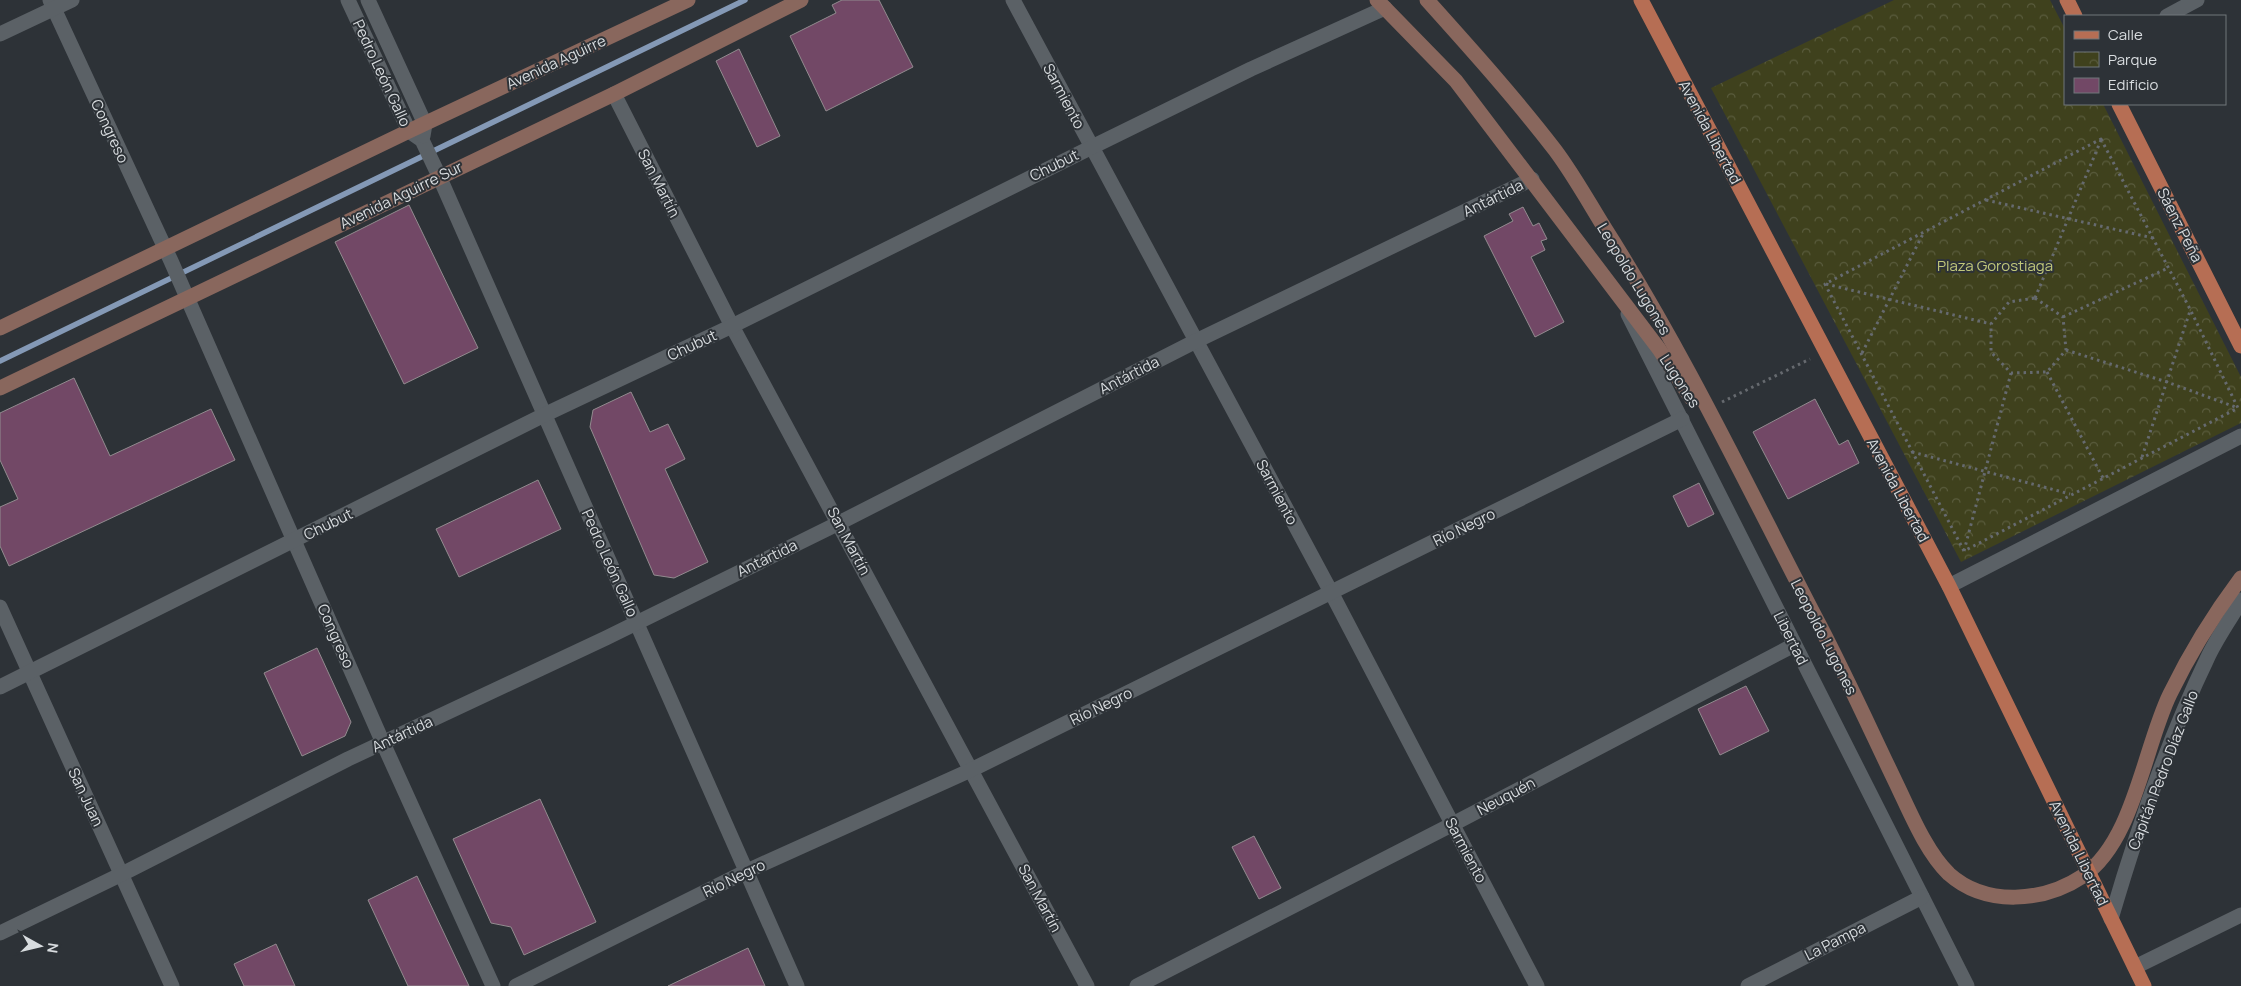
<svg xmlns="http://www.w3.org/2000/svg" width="2241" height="986" viewBox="0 0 2241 986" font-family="Manrope,sans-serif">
	<defs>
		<pattern id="park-crowns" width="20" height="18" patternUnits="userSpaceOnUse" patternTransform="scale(1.25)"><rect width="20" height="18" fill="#3f411d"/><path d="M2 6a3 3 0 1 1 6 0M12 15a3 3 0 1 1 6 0" fill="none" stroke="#5a5c3d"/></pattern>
	</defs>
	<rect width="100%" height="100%" fill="#2d3237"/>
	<polygon fill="url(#park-crowns)" points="1894,0 2050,0 2065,29 2065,104 2103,104 2241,377 2241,423 1961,562 1711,88"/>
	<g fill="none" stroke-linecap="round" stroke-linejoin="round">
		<polyline stroke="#8499b6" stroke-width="5.5" points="0,361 745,0"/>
	</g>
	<g fill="#724866" stroke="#928b8f">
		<polygon points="842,0 879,0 913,67 826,111 790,36 836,13 832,5"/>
		<polygon points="739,49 780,136 757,147 716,61"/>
		<polygon points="409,205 478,348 404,384 335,242"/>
		<polygon points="1523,207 1533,226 1539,223 1547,239 1541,241 1545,250 1531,257 1564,322 1535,337 1484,236 1513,221 1509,214"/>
		<polygon points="74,378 110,456 211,409 235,460 9,566 0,546 0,507 18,499 0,460 0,413"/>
		<polygon points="631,392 650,432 668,424 685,459 665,469 708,562 674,578 654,575 590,427 593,410"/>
		<polygon points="1815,399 1839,445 1848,440 1859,463 1788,499 1753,432"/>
		<polygon points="538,480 561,529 459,577 436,529"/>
		<polygon points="1699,483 1714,514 1688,527 1673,496"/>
		<polygon points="317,648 351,722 345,736 302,756 264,673"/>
		<polygon points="1746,686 1769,731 1720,755 1698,709"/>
		<polygon points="540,799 596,922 524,955 511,927 491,923 453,839"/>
		<polygon points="1254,836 1281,888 1259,899 1232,847"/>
		<polygon points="417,876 469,986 408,986 368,900"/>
		<polygon points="276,944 295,986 244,986 234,964"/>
		<polygon points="748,948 765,986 668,986"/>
	</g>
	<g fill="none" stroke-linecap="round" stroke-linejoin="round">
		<g stroke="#666a6f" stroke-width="3" stroke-dasharray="2.5 4" stroke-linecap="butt">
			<polygon points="2101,139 2191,311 2238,408 1964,551 1825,284"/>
			<polyline points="1986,200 2153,238"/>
			<polyline points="1826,284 1991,324"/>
			<polygon points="2035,298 2063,317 2066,350 2047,372 2011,373 1991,352 1991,324 2009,302"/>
			<polyline points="2035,298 2101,140"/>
			<polyline points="2063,317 2168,268"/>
			<polyline points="2066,350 2167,382 2238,408"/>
			<polyline points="1862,353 1924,232"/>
			<polyline points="2047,372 2103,478"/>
			<polyline points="1722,402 1810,359"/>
			<polyline points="1912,452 2070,494"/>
			<polyline points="2142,457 2190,311"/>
			<polyline points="1964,551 2011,373"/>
		</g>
		<g stroke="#5b6166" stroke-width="15">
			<polyline points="50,0 171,261 383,743 493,986"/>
			<polyline points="348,0 409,131 422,140 439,176 797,986"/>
			<polyline points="368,0 425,124 423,136"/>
			<polyline points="1013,0 1331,592 1537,986"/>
			<polyline points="2167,16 2197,0"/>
			<polyline points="0,34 72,0"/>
			<polyline points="614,94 732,326 1087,986"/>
			<polyline points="1628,314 1967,986"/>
			<polyline points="1949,586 2241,436"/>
			<polyline points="0,607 172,986"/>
			<polyline points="0,687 544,415 732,326 1092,147 1251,69 1385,8"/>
			<path d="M2111 919C2137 830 2167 742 2207 659 2216 639 2230 620 2241 600"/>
			<polyline points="0,933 122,874 348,759 606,638 839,523 1196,341 1532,179"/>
			<polyline points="2135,967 2241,915"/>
			<polyline points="516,986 747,871 971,770 1682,419"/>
			<polyline points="1137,986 1453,824 1794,645"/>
			<polyline points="1748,986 1922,897"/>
		</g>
		<g stroke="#89675d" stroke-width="15">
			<polyline points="1377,0 1456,81 1659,349 1691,398"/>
			<path d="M1427 0C1471 49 1515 98 1555 150 1573 174 1588 201 1604 227 1685 354 1750 492 1820 626 1847 678 1871 731 1896 783 1910 812 1926 852 1949 874 1986 907 2044 902 2083 876 2134 841 2144 747 2170 694 2190 653 2214 614 2241 578"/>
			<polyline points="0,328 409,131 688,0"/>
			<polyline points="0,388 614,94 801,0"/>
		</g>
		<g stroke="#b66e54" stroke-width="15">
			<polyline points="1641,0 1949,586 2144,986"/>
			<polyline points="2067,0 2075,16"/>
			<polyline points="2119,104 2241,346"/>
		</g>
	</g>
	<g text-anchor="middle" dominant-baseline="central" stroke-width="4" stroke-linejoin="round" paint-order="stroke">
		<g font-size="15" fill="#d8dcdf" stroke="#2d3237">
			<text transform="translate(556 62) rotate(-25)">Avenida Aguirre</text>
			<text transform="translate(382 73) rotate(65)">Pedro León Gallo</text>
			<text transform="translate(1064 96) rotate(62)">Sarmiento</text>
			<text transform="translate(110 131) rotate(65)">Congreso</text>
			<text transform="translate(1710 132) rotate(62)">Avenida Libertad</text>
			<text transform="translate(1054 165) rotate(-26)">Chubut</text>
			<text transform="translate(659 183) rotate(63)">San Martín</text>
			<text transform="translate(401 195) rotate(-26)">Avenida Aguirre Sur</text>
			<text transform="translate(1493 198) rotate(-26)">Antártida</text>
			<text transform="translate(2180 225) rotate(63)">Sáenz Peña</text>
			<text transform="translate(1634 279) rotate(59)">Leopoldo Lugones</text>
			<text transform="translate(692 345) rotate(-25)">Chubut</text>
			<text transform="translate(1129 375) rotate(-27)">Antártida</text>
			<text transform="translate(1680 381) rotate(57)">Lugones</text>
			<text transform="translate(1898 490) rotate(62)">Avenida Libertad</text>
			<text transform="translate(1277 492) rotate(62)">Sarmiento</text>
			<text transform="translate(328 524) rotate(-26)">Chubut</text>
			<text transform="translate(1464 527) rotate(-26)">Río Negro</text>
			<text transform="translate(849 541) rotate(62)">San Martín</text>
			<text transform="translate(767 558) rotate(-26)">Antártida</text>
			<text transform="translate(610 563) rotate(66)">Pedro León Gallo</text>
			<text transform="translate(336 636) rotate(66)">Congreso</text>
			<text transform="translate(1824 637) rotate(63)">Leopoldo Lugones</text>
			<text transform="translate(1791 638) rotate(63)">Libertad</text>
			<text transform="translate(1101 706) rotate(-26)">Río Negro</text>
			<text transform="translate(402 734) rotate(-25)">Antártida</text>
			<text transform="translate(2163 770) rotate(-69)">Capitán Pedro Díaz Gallo</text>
			<text transform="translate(1506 796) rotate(-28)">Neuquén</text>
			<text transform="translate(86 797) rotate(65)">San Juan</text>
			<text transform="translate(1466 850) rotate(62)">Sarmiento</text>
			<text transform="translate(2079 853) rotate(64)">Avenida Libertad</text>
			<text transform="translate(734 878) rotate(-26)">Río Negro</text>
			<text transform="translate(1040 898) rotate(62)">San Martín</text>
			<text transform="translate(1835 941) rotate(-27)">La Pampa</text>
		</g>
		<g font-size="15" fill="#c0c77a" stroke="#2d3237">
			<text x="1995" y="265">Plaza Gorostiaga</text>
		</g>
	</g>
	<rect x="2064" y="15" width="162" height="90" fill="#2d3237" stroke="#71767a"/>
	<rect x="2074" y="31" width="25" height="8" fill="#b66e54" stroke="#71767a"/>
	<text x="2108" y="40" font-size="15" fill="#d8dcdf">Calle</text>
	<rect x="2074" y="52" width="25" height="15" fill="url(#park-crowns)" stroke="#71767a"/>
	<text x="2108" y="65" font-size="15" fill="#d8dcdf">Parque</text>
	<rect x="2074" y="78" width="25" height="15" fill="#724866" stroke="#71767a"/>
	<text x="2108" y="90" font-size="15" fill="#d8dcdf">Edificio</text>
	<g transform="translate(40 946) rotate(98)" stroke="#2d3237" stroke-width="4" paint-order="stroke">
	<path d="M0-4L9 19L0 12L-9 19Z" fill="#d8dcdf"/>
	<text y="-8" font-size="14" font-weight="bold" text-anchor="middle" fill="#d8dcdf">N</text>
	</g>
</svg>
